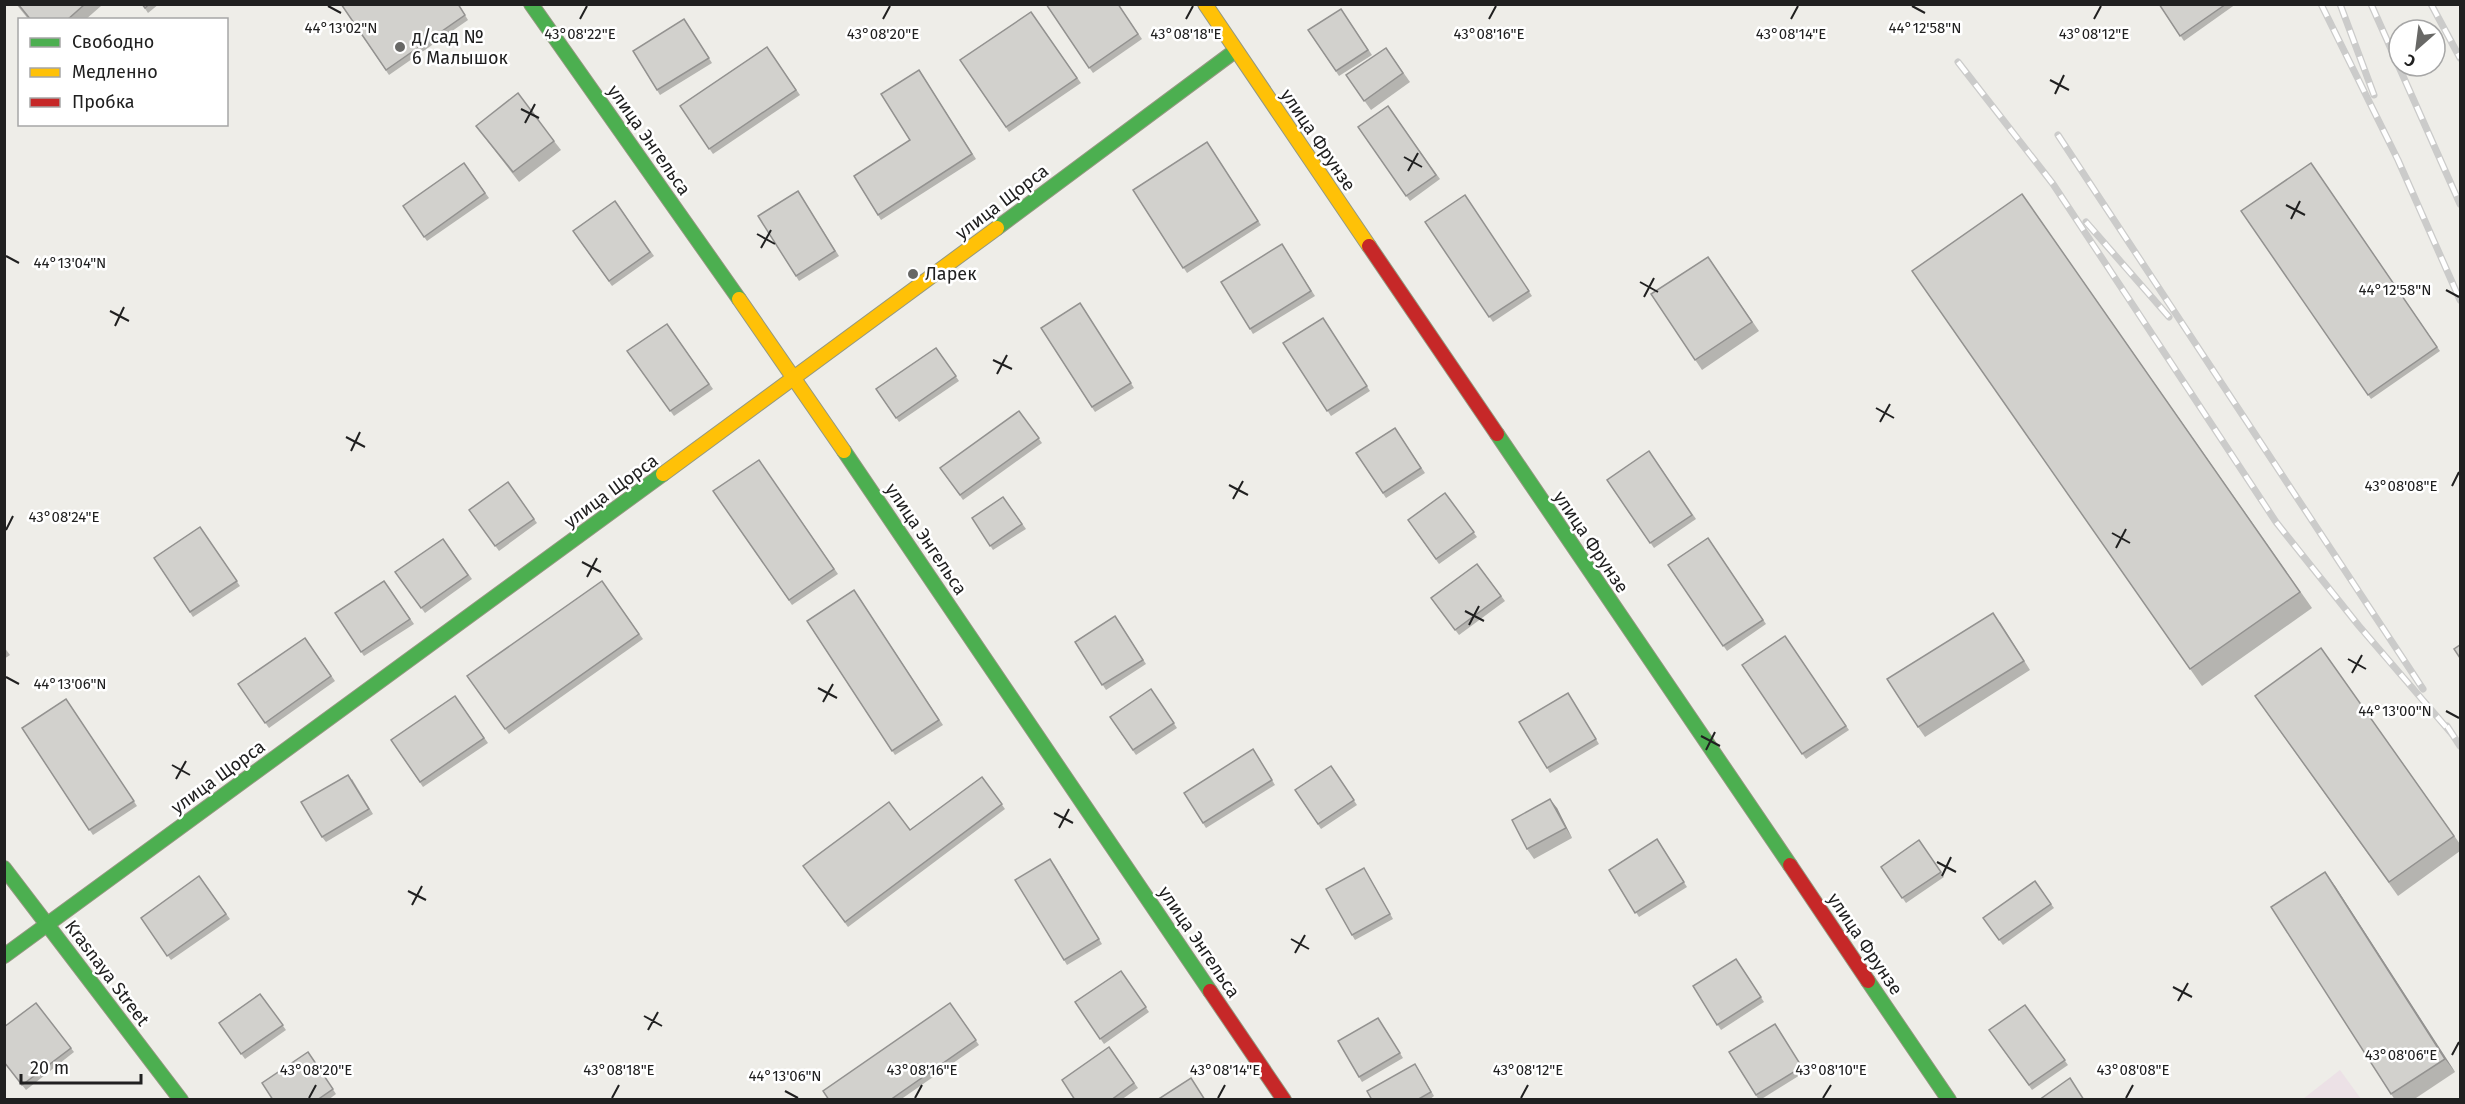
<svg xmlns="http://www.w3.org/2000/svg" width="2465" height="1104" viewBox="0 0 2465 1104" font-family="'Fira Sans',sans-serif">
	<rect width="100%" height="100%" fill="#eeede8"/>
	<polygon fill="#ece1e6" points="2340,1070 2361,1099 2303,1099"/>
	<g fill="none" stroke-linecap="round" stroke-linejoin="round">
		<defs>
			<g id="fast">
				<polyline points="531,4 739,299"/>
				<polyline points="997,228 1235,51"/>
				<polyline points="1497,434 1790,865"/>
				<polyline points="844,451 1210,991"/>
				<polyline points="4,868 181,1100"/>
				<polyline points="4,956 663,474"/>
				<polyline points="1868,981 1949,1100"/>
			</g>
			<g id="slow">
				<polyline points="1205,4 1369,246"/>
				<polyline points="739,299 844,451"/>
				<polyline points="663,474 997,228"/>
			</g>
			<g id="jam">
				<polyline points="1369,246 1497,434"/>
				<polyline points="1790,865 1868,981"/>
				<polyline points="1210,991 1284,1100"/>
			</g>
		</defs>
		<use href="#fast" stroke="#949880" stroke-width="16"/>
		<use href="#slow" stroke="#949880" stroke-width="16"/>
		<use href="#jam" stroke="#949880" stroke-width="16"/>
		<use href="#fast" stroke="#4caf50" stroke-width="14"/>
		<use href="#slow" stroke="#ffc107" stroke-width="14"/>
		<use href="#jam" stroke="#c62828" stroke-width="14"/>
		<defs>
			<g id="rail">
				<polyline points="2321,4 2398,160 2460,300"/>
				<polyline points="2340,4 2374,95"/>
				<polyline points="2371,4 2460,204"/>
				<polyline points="2431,4 2460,58"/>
				<polyline points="1958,62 2053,184 2276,522 2359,626 2452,734"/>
				<polyline points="2058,135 2423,689"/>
				<polyline points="2086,222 2169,317"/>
				<polyline points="2447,726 2460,746"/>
			</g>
		</defs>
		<use href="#rail" stroke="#cbcbca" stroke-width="7"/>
		<use href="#rail" stroke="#fff" stroke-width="4.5" stroke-dasharray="14" stroke-linecap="butt"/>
	</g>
	<g fill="#b5b4b0">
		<polygon points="16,4 99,4 101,6 85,20 29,20"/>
		<polygon points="142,4 159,4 148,13"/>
		<polygon points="341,4 458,4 468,20 389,75"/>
		<polygon points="1046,4 1118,4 1142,39 1093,73"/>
		<polygon points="2159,4 2236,4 2184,41"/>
		<polygon points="1341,9 1372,55 1339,76 1308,30"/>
		<polygon points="1031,12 1081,83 1009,132 960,60"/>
		<polygon points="684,19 712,63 660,95 633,51"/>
		<polygon points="767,47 800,95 713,154 680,106"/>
		<polygon points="1386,48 1410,82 1371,110 1346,75"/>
		<polygon points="919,70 976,159 881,220 854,176 910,140"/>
		<polygon points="1388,106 1440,179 1410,201 1358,127"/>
		<polygon points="476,126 554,141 561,150 519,182"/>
		<polygon points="1207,142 1261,225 1187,273 1133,190"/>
		<polygon points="464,163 489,198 427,241 403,206"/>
		<polygon points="2311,163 2440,351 2371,399 2241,211"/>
		<polygon points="798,191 839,256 799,281 758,216"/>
		<polygon points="2022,194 2312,608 2202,686 1912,271"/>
		<polygon points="1465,195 1532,296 1493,322 1425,222"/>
		<polygon points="615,201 654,256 612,286 573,231"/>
		<polygon points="1285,249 1315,296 1253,334 1250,329"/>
		<polygon points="1708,257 1759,331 1702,370 1651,294"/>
		<polygon points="1080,303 1134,388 1095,412 1041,328"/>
		<polygon points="1323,318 1370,391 1331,416 1283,343"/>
		<polygon points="667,324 713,389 674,416 627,351"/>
		<polygon points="936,348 959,381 899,422 876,389"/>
		<polygon points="1019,411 1042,443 963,500 940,468"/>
		<polygon points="1395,428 1425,473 1386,498 1356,453"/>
		<polygon points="1649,451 1696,519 1654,548 1607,480"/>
		<polygon points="759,460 838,574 792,605 713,491"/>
		<polygon points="508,482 537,523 499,551 469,510"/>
		<polygon points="1445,493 1477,537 1439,564 1408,520"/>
		<polygon points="1003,497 1026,529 993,550 972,518"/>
		<polygon points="200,527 240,586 193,617 154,558"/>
		<polygon points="1708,538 1766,624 1727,651 1668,565"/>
		<polygon points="443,539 472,579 425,613 395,572"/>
		<polygon points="1477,564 1505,601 1459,635 1431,598"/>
		<polygon points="384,581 414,624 364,656 335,613"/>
		<polygon points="602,581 643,639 509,734 467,676"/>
		<polygon points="854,590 943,725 895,755 807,621"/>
		<polygon points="1115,616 1146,664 1106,690 1075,642"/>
		<polygon points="2000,622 2030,670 1925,737 1918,727"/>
		<polygon points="1785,636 1849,730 1806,759 1742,665"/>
		<polygon points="305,638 335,681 269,728 238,684"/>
		<polygon points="4,647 10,655 4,659"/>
		<polygon points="2321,648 2460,844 2460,851 2398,896 2255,696"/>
		<polygon points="1151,689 1177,728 1136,755 1110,717"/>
		<polygon points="455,696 488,743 423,787 391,740"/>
		<polygon points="1571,698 1599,744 1550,773 1547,768"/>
		<polygon points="66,699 137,806 93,835 22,728"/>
		<polygon points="1253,749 1275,785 1206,828 1184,793"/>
		<polygon points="1331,766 1357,805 1321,829 1295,790"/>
		<polygon points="982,777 1005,809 848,927 803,866 910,830"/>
		<polygon points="352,779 373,814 326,842 322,837"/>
		<polygon points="1557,808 1572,838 1534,859 1527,849"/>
		<polygon points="1657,839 1687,887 1639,917 1609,870"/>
		<polygon points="1919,840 1944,877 1906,903 1881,867"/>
		<polygon points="1054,864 1102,944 1067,965 1064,960"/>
		<polygon points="1367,873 1393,919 1355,940 1352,935"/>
		<polygon points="199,876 230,919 171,960 141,918"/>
		<polygon points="2035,881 2054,908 2003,945 1983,918"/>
		<polygon points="2335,886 2455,1072 2413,1100 2395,1100 2271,907"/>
		<polygon points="1736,959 1764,1002 1721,1030 1693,986"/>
		<polygon points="1121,971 1149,1012 1104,1044 1075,1002"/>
		<polygon points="260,994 286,1030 245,1059 219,1023"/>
		<polygon points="36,1003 74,1052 26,1090 4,1062"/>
		<polygon points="950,1003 979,1045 900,1100 829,1100"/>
		<polygon points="2025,1005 2068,1065 2032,1090 1989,1030"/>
		<polygon points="1378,1018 1403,1058 1362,1082 1359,1077"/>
		<polygon points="1775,1024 1805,1072 1760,1100 1759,1100 1729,1052"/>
		<polygon points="1109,1047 1138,1088 1121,1100 1075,1100"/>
		<polygon points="308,1052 336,1094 328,1100 273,1100"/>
		<polygon points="1418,1069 1434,1096 1429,1100 1372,1100"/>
	</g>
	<g fill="#939290">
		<polygon points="1550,799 1557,808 1572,838 1566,828"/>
		<polygon points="2325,872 2335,886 2455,1072 2445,1059"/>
	</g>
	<g fill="#d2d1cd" stroke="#939290" stroke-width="1.5">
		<polygon points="18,4 85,4 67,20 31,20"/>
		<polygon points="142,4 149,4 145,8"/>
		<polygon points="341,4 458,4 465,15 386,70"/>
		<polygon points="1046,4 1118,4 1138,34 1089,68"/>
		<polygon points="2159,4 2226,4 2180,36"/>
		<polygon points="1341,9 1368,50 1336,71 1308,30"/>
		<polygon points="1031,12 1077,78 1006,127 960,60"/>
		<polygon points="684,19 709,58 657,90 633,51"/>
		<polygon points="767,47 796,90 709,149 680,106"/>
		<polygon points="1386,48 1403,73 1364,101 1346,75"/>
		<polygon points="919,70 972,154 878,215 854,176 910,140 881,94"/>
		<polygon points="518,93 554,141 513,172 476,126"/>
		<polygon points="1388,106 1436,175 1406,196 1358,127"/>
		<polygon points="1207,142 1258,221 1183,268 1133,190"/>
		<polygon points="464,163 485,193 424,237 403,206"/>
		<polygon points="2311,163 2437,347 2368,395 2241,211"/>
		<polygon points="798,191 835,251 796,276 758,216"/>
		<polygon points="2022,194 2300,592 2190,669 1912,271"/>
		<polygon points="1465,195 1529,291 1489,317 1425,222"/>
		<polygon points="615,201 650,252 609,281 573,231"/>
		<polygon points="1282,244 1311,291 1250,329 1221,282"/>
		<polygon points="1708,257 1752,322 1695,360 1651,294"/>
		<polygon points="1080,303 1131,383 1092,407 1041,328"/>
		<polygon points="1323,318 1367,386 1327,411 1283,343"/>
		<polygon points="667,324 709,384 670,411 627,351"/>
		<polygon points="936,348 956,376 896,418 876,389"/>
		<polygon points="1019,411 1039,438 960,495 940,468"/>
		<polygon points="1395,428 1421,468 1383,493 1356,453"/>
		<polygon points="1649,451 1692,515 1650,543 1607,480"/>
		<polygon points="759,460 834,569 789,600 713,491"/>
		<polygon points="508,482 534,519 495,546 469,510"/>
		<polygon points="1445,493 1474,532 1436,559 1408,520"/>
		<polygon points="1003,497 1022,524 990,546 972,518"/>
		<polygon points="200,527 237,581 190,612 154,558"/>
		<polygon points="1708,538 1763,620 1723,646 1668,565"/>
		<polygon points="443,539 468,575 421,608 395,572"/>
		<polygon points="1477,564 1501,596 1455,630 1431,598"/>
		<polygon points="384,581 410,619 361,652 335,613"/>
		<polygon points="602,581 639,634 505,729 467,676"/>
		<polygon points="854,590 939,720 892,751 807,621"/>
		<polygon points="1993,613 2024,661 1918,727 1887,679"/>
		<polygon points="1115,616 1143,660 1102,685 1075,642"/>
		<polygon points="1785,636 1846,726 1802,754 1742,665"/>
		<polygon points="305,638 331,676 265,723 238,684"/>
		<polygon points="2460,645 2460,658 2454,649"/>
		<polygon points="2321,648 2454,836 2389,882 2255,696"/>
		<polygon points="1151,689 1174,723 1133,750 1110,717"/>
		<polygon points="1568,693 1596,739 1547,768 1519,722"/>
		<polygon points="455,696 484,738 420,782 391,740"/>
		<polygon points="66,699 134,801 89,830 22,728"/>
		<polygon points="1253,749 1272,780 1203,823 1184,793"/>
		<polygon points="1331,766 1354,800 1318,824 1295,790"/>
		<polygon points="348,775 369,809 322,837 301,802"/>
		<polygon points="982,777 1002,804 845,922 803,866 889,802 910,830"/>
		<polygon points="1550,799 1566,828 1527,849 1512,820"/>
		<polygon points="1657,839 1684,882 1635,913 1609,870"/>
		<polygon points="1919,840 1941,872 1902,898 1881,867"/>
		<polygon points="1050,859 1099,939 1064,960 1015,880"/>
		<polygon points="1364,868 1390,914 1352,935 1326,889"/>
		<polygon points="2325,872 2445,1059 2391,1094 2271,907"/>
		<polygon points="199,876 226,914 167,956 141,918"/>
		<polygon points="2035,881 2051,904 1999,940 1983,918"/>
		<polygon points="1736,959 1761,997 1717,1025 1693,986"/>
		<polygon points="1121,971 1146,1007 1100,1039 1075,1002"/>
		<polygon points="260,994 283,1025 241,1054 219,1023"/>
		<polygon points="36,1003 71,1048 22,1085 4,1062 4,1027"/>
		<polygon points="950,1003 976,1040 890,1100 829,1100 823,1091"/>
		<polygon points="2025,1005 2065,1060 2029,1085 1989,1030"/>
		<polygon points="1378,1018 1400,1053 1359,1077 1338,1041"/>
		<polygon points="1775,1024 1802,1067 1756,1095 1729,1052"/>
		<polygon points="1109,1047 1134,1083 1111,1100 1075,1100 1062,1080"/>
		<polygon points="308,1052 333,1089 317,1100 273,1100 262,1083"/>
		<polygon points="1415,1064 1431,1092 1417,1100 1372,1100 1367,1091"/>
		<polygon points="1191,1078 1205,1100 1157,1100"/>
		<polygon points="2070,1078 2084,1100 2039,1100"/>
	</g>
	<path fill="none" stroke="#202020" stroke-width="2" d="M328 6 341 13M1912 6 1925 13M580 19 587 6M883 19 890 6M1186 19 1193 6M1489 19 1496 6M1791 19 1798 6M2094 19 2101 6M2050 80 2069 90M2055 94 2064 75M521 109 539 118M525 123 535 104M1404 157 1422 167M1408 171 1418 153M2286 205 2305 215M2291 219 2300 201M757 234 775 244M761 248 771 230M6 256 19 263M1640 282 1658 292M2446 290 2459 297M1644 297 1654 278M110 311 129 321M115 326 124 307M993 360 1012 369M997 374 1007 355M1876 408 1894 418M1880 422 1890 404M346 437 365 447M351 451 360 432M1229 485 1248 495M2452 486 2459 472M1233 499 1243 481M6 530 13 516M2112 533 2130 543M2116 548 2126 529M582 562 601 572M587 577 597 558M1465 611 1484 621M1469 625 1479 606M2348 659 2366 669M2352 673 2362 655M6 677 19 684M818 688 837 698M823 702 833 684M2446 711 2459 718M1701 736 1720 746M1706 750 1715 732M172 765 190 775M176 779 186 761M1054 813 1073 823M1059 828 1069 809M1937 862 1956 872M1942 876 1951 857M408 891 426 900M412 905 422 886M1291 939 1309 949M1295 953 1305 935M2173 987 2192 997M2178 1001 2188 983M644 1016 662 1026M648 1030 658 1012M2452 1055 2459 1042M785 1091 798 1098M309 1098 316 1085M612 1098 619 1085M915 1098 922 1085M1218 1098 1225 1085M1521 1098 1528 1085M1823 1098 1831 1085M2126 1098 2133 1085"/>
	<g fill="#686866" stroke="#fff" stroke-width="2">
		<circle cx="400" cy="47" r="6"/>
		<circle cx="913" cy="274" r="6"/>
	</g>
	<g text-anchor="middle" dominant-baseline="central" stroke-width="5" stroke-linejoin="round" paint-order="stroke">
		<g font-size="18" fill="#202020" stroke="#fff" text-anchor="start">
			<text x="412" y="37">д/сад №<tspan x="412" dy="21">6 Малышок</tspan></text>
			<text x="925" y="274">Ларек</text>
		</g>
		<g font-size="18" fill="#202020" stroke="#fff">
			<text transform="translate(649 140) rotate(55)">улица Энгельса</text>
			<text transform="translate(1318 140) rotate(56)">улица Фрунзе</text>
			<text transform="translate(1002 202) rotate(-37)">улица Щорса</text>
			<text transform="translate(611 491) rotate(-36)">улица Щорса</text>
			<text transform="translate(926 539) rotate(56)">улица Энгельса</text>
			<text transform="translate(1591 542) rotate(56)">улица Фрунзе</text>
			<text transform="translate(218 777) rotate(-36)">улица Щорса</text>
			<text transform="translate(1199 942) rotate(56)">улица Энгельса</text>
			<text transform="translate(1865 944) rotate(56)">улица Фрунзе</text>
			<text transform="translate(107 973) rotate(53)">Krasnaya Street</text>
		</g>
	</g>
	<g font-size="15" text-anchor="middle" fill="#202020" stroke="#fff" stroke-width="5" stroke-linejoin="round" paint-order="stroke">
		<text x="341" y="33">44°13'02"N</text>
		<text x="1925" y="33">44°12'58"N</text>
		<text x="580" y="39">43°08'22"E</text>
		<text x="883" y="39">43°08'20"E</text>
		<text x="1186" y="39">43°08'18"E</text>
		<text x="1489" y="39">43°08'16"E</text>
		<text x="1791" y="39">43°08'14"E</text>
		<text x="2094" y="39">43°08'12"E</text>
		<text x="70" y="268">44°13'04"N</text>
		<text x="2395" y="295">44°12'58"N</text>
		<text x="2401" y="491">43°08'08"E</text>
		<text x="64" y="522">43°08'24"E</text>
		<text x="70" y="689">44°13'06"N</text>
		<text x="2395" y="716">44°13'00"N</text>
		<text x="2401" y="1060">43°08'06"E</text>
		<text x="316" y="1075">43°08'20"E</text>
		<text x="619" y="1075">43°08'18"E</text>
		<text x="922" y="1075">43°08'16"E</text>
		<text x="1225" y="1075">43°08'14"E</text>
		<text x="1528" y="1075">43°08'12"E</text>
		<text x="1831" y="1075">43°08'10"E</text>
		<text x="2133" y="1075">43°08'08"E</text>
		<text x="785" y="1081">44°13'06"N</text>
	</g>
	<rect width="2465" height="1104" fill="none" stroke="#202020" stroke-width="12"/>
	<rect x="18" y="18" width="210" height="108" fill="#ffffff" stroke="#a6a6a6" stroke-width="1.5"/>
	<rect x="30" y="38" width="30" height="9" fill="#4caf50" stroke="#a6a6a6" stroke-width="1.5"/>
	<text x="72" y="48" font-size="18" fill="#202020">Свободно</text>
	<rect x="30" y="68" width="30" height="9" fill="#ffc107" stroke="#a6a6a6" stroke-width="1.5"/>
	<text x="72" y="78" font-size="18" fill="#202020">Медленно</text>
	<rect x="30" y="98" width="30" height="9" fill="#c62828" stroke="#a6a6a6" stroke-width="1.5"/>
	<text x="72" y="108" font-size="18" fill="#202020">Пробка</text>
	<g transform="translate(2417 48) rotate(208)"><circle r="28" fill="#ffffff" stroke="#a6a6a6" stroke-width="1.5"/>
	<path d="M0-4.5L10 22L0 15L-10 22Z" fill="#686866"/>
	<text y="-9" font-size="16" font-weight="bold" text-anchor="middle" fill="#202020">С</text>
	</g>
	<path d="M21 1074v9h120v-9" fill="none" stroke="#202020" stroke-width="3"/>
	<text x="30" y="1074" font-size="18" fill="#202020" stroke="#ffffff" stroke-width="4.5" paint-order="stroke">20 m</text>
</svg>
